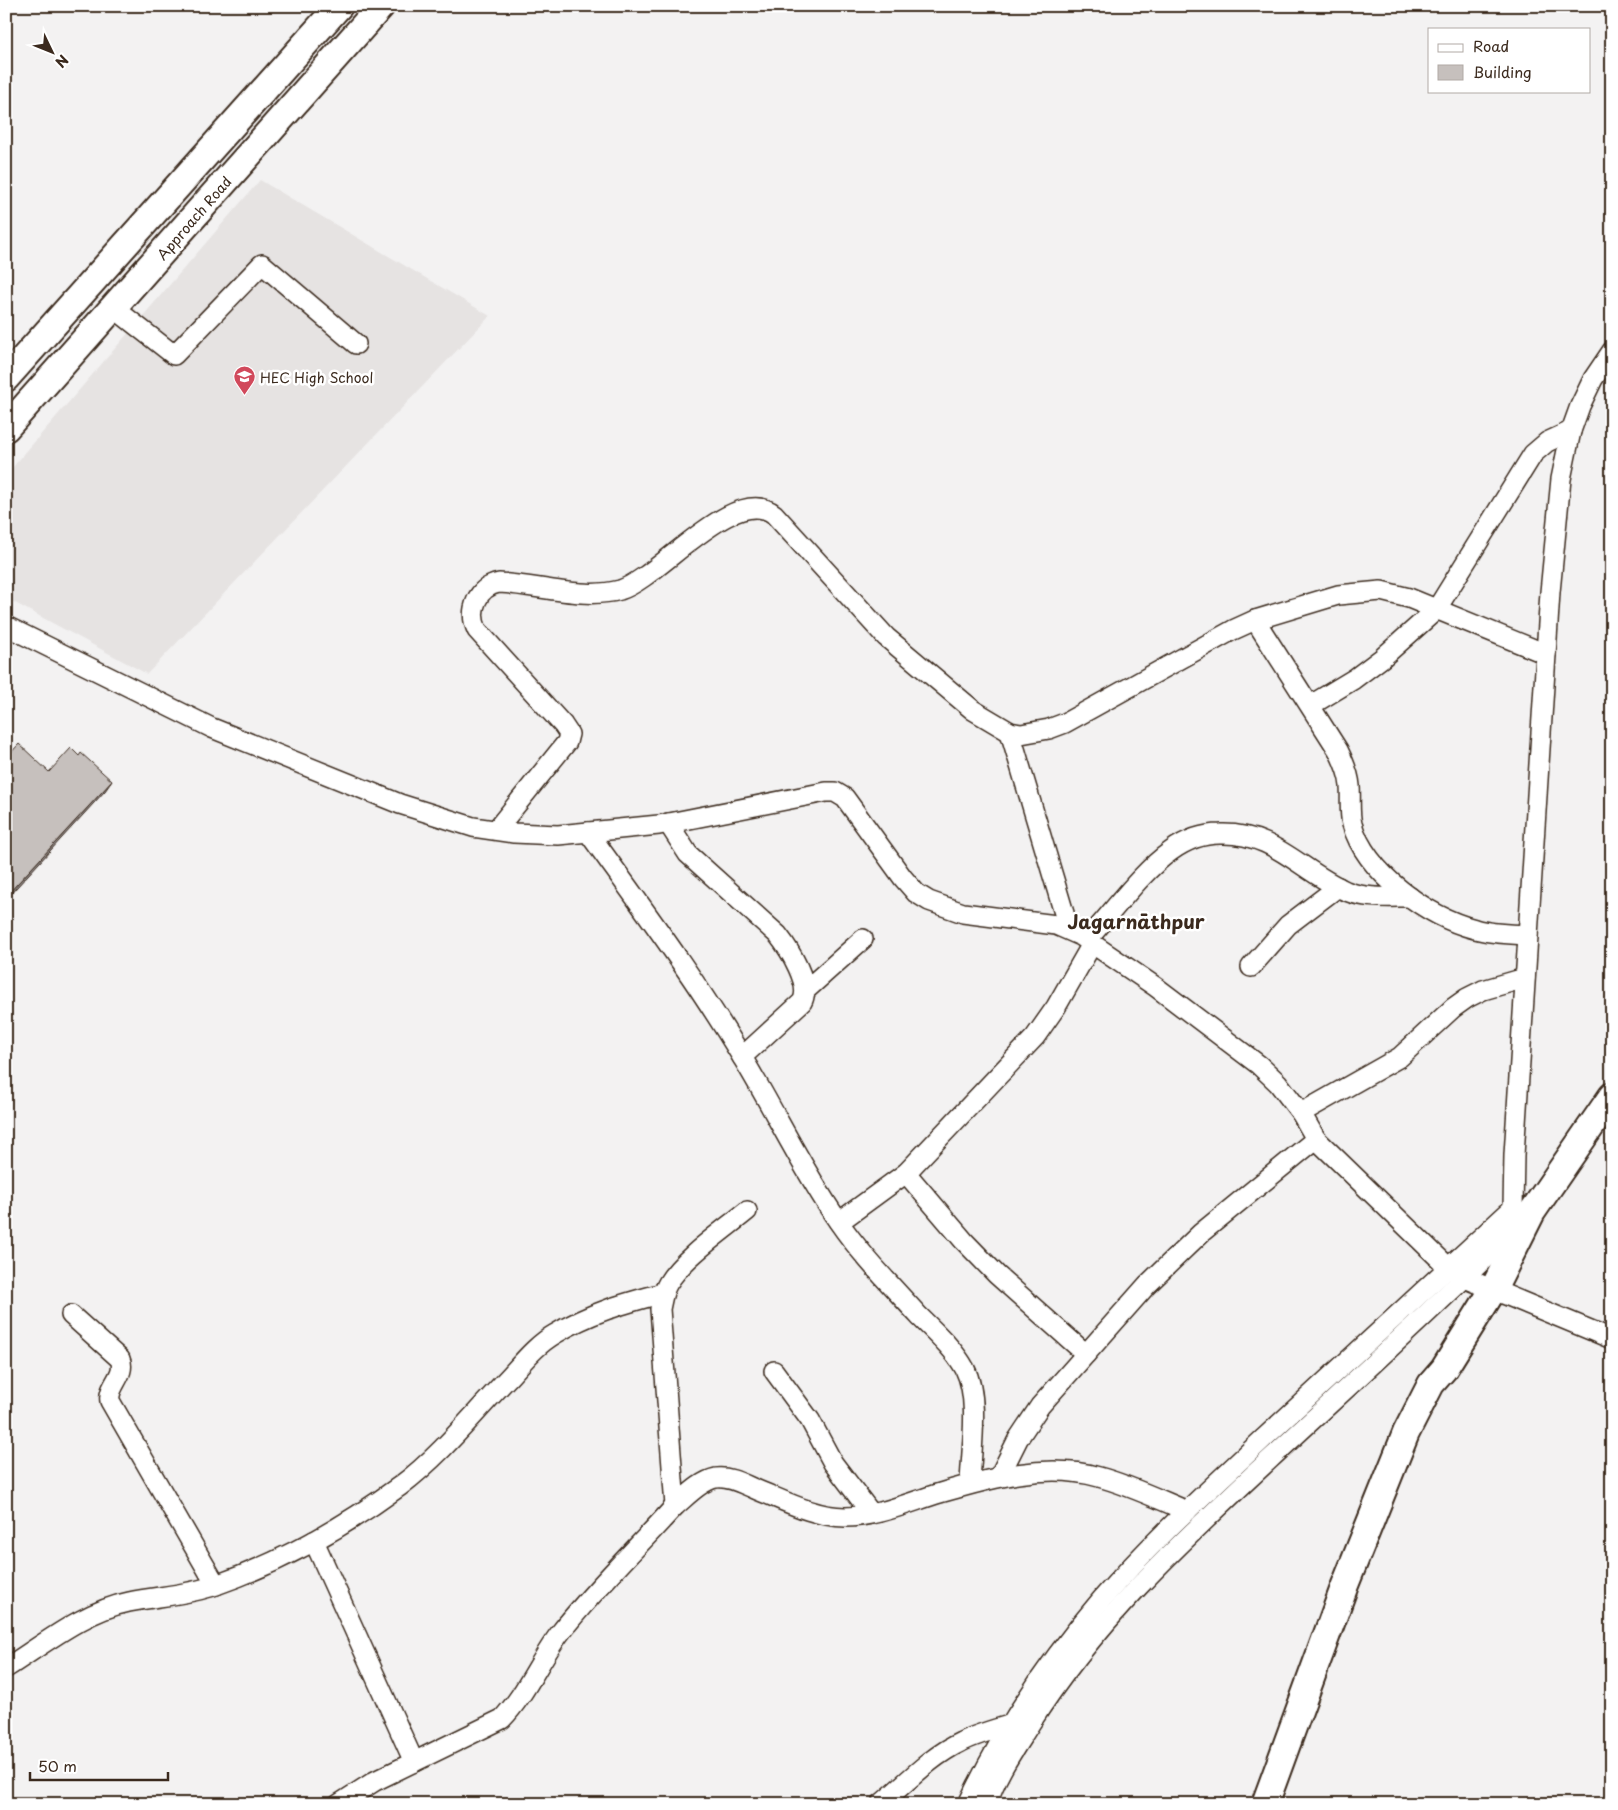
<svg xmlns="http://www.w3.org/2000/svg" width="1618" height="1810" viewBox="0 0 1618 1810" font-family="'Playpen Sans',sans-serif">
	<rect width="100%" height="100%" fill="#f3f2f2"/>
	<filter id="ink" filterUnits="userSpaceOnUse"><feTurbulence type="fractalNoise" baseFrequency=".02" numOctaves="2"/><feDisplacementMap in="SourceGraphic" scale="10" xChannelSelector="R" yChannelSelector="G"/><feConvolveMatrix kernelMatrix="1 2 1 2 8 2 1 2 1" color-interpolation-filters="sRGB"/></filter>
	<g filter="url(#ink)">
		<polygon fill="#e6e3e2" points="260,180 490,316 147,674 6,598 6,475"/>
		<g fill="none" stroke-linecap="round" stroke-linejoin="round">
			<defs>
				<g id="street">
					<polyline points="114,308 174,355 262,264 356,344"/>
					<path d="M1255 620 1338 750C1344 762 1349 773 1350 786 1351 798 1349 812 1352 824 1366 873 1428 917 1475 929 1492 934 1511 934 1528 935"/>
					<polyline points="6,626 212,728 400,804 473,827 514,833 558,835 609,830 659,825 826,792 835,792 845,798 903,878 916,893 929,901 963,913 1056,925 1081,936 1156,987 1259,1065 1278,1083 1301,1113 1316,1139 1448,1267 1465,1278 1612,1339"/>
					<polyline points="1311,705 1354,679 1382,658 1436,610 1533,454 1547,442 1571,431"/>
					<polyline points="1010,732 1069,930"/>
					<path d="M668 823 688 854 778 935C789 949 812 985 802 1002L742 1057"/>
					<path d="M496 830 567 742 569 734 563 725 477 630C468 611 477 587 499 583 537 585 584 600 620 590 659 578 734 483 774 514L886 637 973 710 1010 732 1021 734 1049 729 1065 723 1233 630 1255 620 1338 595 1381 591 1409 598 1546 654"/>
					<path d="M588 832C641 906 695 978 742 1057 775 1111 802 1169 838 1221 862 1256 891 1285 919 1316 935 1332 954 1349 965 1369 980 1399 971 1451 970 1484"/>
					<path d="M1087 940C1112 913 1141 872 1171 851 1186 840 1201 834 1220 834 1274 832 1300 871 1346 891 1366 899 1388 897 1410 897"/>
					<polyline points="1251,967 1288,925 1338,887"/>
					<polyline points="806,990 863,939"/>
					<polyline points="1301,1113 1400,1057 1453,1008 1467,998 1483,990 1525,978"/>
					<polyline points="906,1173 964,1241 997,1275 1086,1354"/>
					<polyline points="839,1222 906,1173 1035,1037 1056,1007 1092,944"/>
					<polyline points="1520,1236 1513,1208 1514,1155 1550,592 1561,479 1571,431 1580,406 1593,379 1612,351"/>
					<path d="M71 1315 120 1359C127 1375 107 1386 110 1401L216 1585"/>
					<polyline points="774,1371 810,1420 833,1463 871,1513"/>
					<polyline points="999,1477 1018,1439 1040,1406 1147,1285 1201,1233 1316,1139"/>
					<path d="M675 1506 660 1309C662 1300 663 1291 668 1283 683 1258 724 1230 747 1211"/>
					<polyline points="314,1541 414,1762"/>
					<path d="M6 1668C44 1644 84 1611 129 1602 158 1596 188 1595 216 1585 282 1562 344 1527 400 1486 440 1456 473 1415 507 1379 522 1363 536 1345 555 1334 589 1313 625 1303 663 1293"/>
					<path d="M339 1804 375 1781 502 1719C526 1694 539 1661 560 1633 595 1588 637 1548 675 1506 687 1496 701 1481 716 1478 729 1476 743 1484 755 1489 783 1500 814 1517 845 1517 877 1517 910 1502 940 1493 991 1478 1046 1462 1099 1477 1129 1485 1158 1499 1187 1511"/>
					<path d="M881 1804C906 1783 931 1756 961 1742 977 1734 995 1729 1013 1724"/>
					<path d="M968 1804C1002 1731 1050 1660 1102 1599 1152 1541 1209 1490 1264 1438 1347 1361 1430 1284 1513 1208"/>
					<path d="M987 1804C995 1776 1015 1748 1030 1724 1094 1622 1182 1541 1269 1460 1353 1382 1437 1306 1518 1226"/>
				</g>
				<g id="secondary">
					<polyline points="6,378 339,6"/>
					<polyline points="6,428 381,6"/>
					<polyline points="1265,1804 1345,1585 1406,1433 1431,1384 1444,1369 1493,1290 1532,1212 1612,1096"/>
				</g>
			</defs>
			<use href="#street" stroke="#3b2a1e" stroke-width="22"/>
			<use href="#secondary" stroke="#3b2a1e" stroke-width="30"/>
			<use href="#street" stroke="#fff" stroke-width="19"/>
			<use href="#secondary" stroke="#fff" stroke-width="26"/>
		</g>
		<polygon fill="#8b8684" stroke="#3b2a1e" points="112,781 105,791 6,899 6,896"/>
		<polygon fill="#c6c0bd" stroke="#3b2a1e" points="19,744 49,772 71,748 79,756 81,753 112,781 6,896 6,801 9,798 6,796 6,758"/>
	</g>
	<defs>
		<symbol id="school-pin" viewBox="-11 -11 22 30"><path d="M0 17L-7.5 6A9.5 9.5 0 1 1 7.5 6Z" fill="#d1495b" stroke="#fff"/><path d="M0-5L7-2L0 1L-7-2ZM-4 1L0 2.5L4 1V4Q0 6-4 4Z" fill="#fff"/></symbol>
	</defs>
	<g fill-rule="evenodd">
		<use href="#school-pin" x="232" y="364" width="25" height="34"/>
	</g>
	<g text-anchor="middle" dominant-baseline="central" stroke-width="5" stroke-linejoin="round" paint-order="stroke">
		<g font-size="14" fill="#3b2a1e" stroke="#fff">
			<text transform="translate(194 218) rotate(-49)">Approach Road</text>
		</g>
		<g font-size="14" fill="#3b2a1e" stroke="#fff" text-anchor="start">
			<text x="260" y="377">HEC High School</text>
		</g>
		<g font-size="19" font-weight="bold" fill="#3b2a1e" stroke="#fff">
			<text x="1136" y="921">Jagarnāthpur</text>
		</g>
	</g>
	<rect width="1618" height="1810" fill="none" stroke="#fff" stroke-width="25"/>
	<rect x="12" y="12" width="1593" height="1785" fill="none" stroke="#3b2a1e" stroke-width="2" filter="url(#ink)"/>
	<rect x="1428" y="28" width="162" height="65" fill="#ffffff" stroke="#b1aaa5"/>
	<rect x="1438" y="44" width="25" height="8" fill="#ffffff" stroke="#b1aaa5"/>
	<text x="1473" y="52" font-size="15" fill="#3b2a1e">Road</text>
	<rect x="1438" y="65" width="25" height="15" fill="#c6c0bd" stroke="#b1aaa5"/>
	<text x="1473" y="78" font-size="15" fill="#3b2a1e">Building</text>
	<g transform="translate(52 52) rotate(133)" stroke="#ffffff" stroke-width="4" paint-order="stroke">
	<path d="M0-4L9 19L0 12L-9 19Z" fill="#3b2a1e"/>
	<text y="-8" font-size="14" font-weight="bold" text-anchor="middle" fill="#3b2a1e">N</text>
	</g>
	<path d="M30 1772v8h138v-8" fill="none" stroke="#3b2a1e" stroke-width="2.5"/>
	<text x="38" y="1772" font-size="15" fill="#3b2a1e" stroke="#ffffff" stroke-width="4" paint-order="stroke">50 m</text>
</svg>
